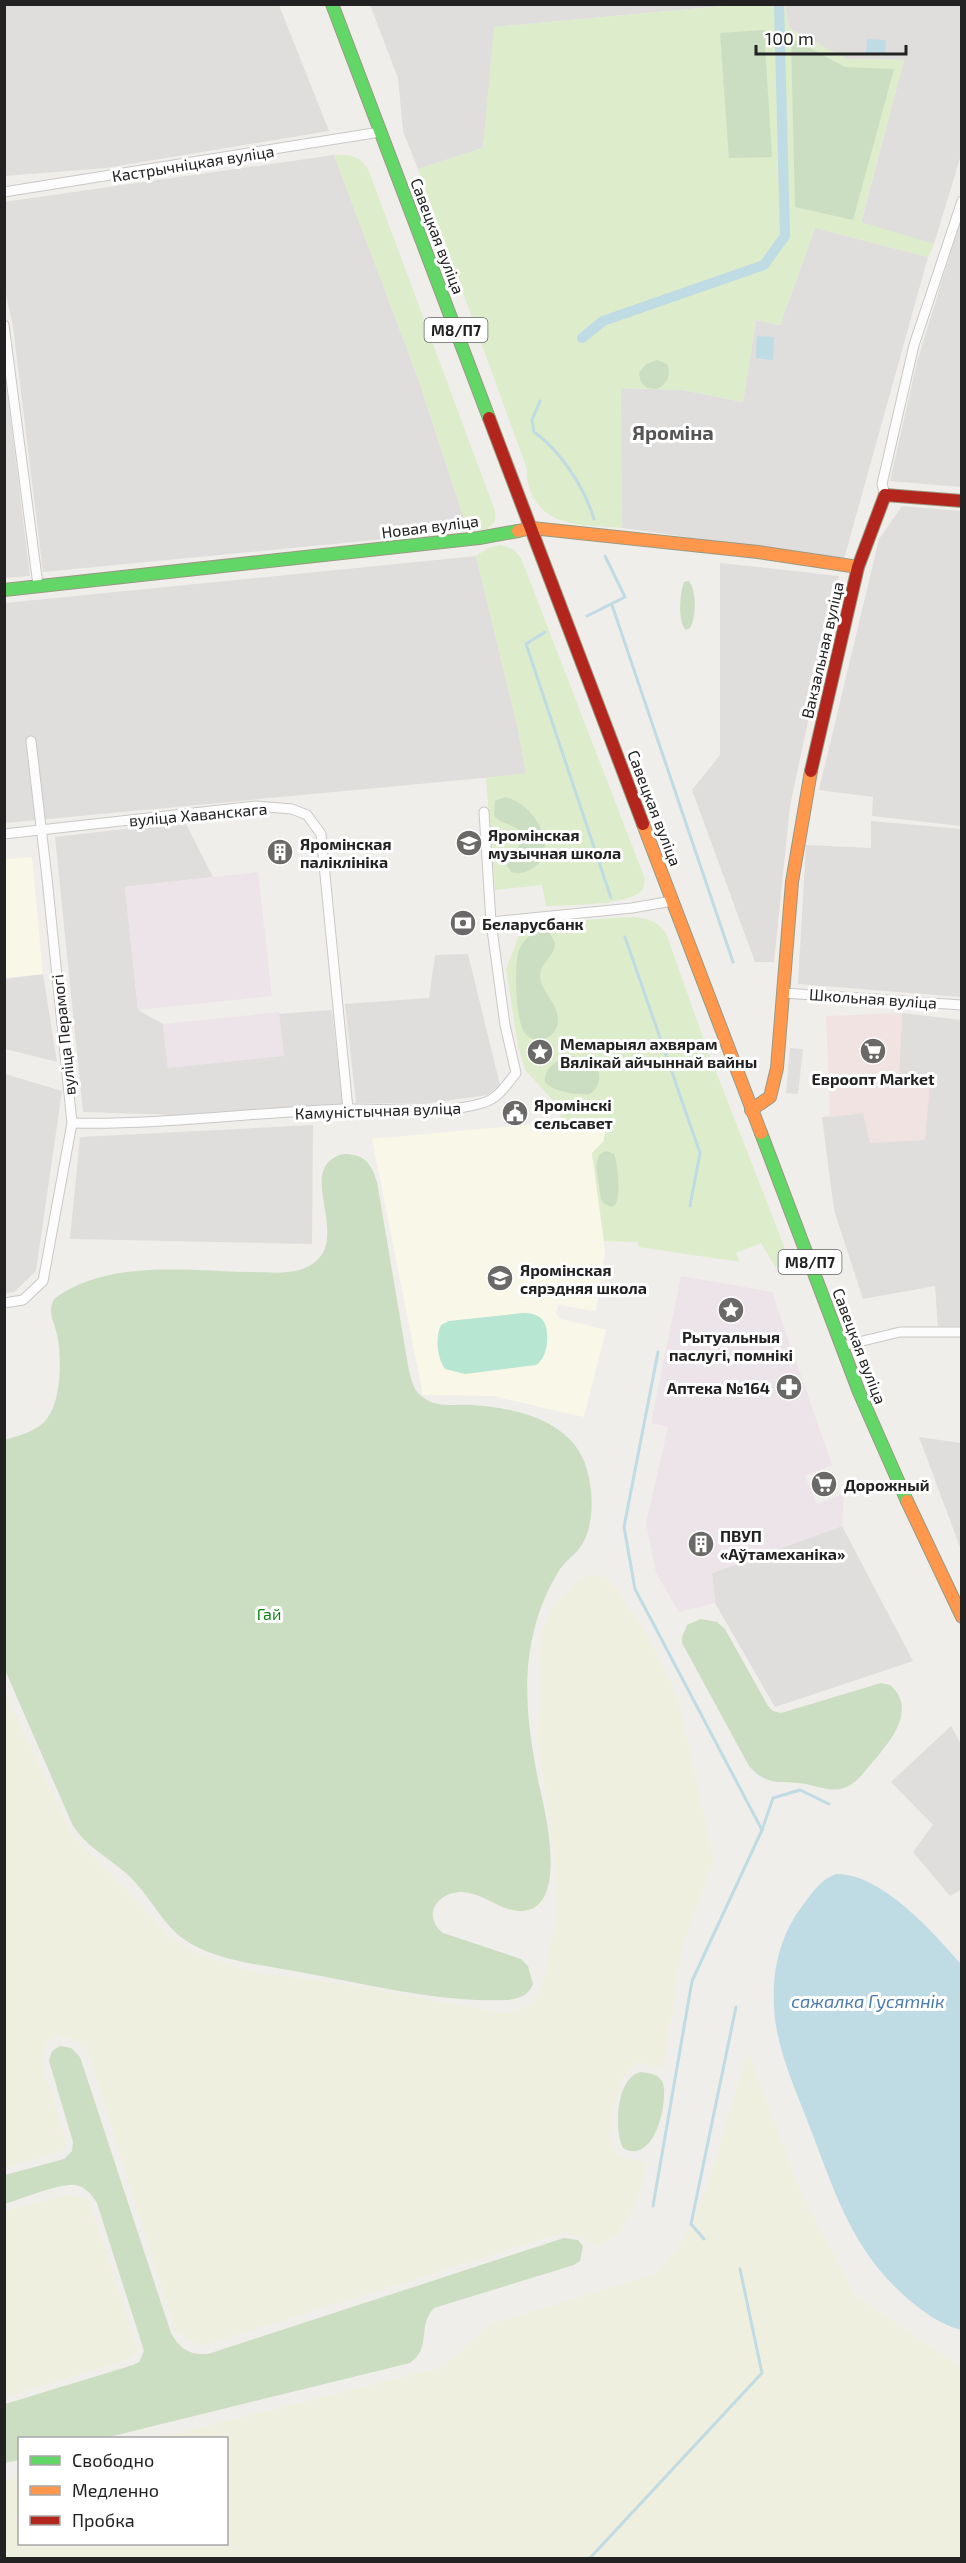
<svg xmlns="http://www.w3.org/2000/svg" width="966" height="2563" viewBox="0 0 966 2563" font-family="'Exo 2',sans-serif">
	<rect width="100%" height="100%" fill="#f0eeeb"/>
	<g fill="#dfdedc">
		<polygon points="5,4 279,5 329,131 106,168 5,176"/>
		<polygon points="370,5 734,5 495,27 483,148 418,169 403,131 398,78"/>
		<polygon points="785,5 961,5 961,155 934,244 861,223 904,60 846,59 789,28"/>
		<polygon points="334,155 419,381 468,531 43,572 13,327 5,290 4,202"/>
		<polygon points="961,219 961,487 890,481 917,362"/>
		<polygon points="815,228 928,257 844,559 622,528 620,388 683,390 743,402 756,320 780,325"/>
		<polygon points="5,374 30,576 5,578 4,578"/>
		<polygon points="902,506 961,511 961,826 872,816 873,797 819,790 879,539"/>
		<polygon points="476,556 518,729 526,774 5,823 5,603"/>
		<polygon points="720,563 839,576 790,806 774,962 755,962 692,790 720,755"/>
		<polygon points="871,821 961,829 961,997 798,984 806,845 871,848"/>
		<polygon points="185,822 213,877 125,887 138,1010 163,1024 168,1068 277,1014 332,1010 343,1106 176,1115 83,1112 55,837"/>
		<polygon points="468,954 500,1085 487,1095 423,1104 356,1103 345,1004 429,998 435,955"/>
		<polygon points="43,974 57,1062 5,1049 5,979"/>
		<polygon points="902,1013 961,1020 961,1328 938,1329 935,1286 863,1299 834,1210 822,1117 863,1113 899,1075"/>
		<polygon points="5,1074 62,1091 36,1271 14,1292 5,1293"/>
		<polygon points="313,1125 312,1244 70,1239 80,1137"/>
		<polygon points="919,1437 961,1443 961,1550"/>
		<polygon points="842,1526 913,1661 775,1707 715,1603 712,1573"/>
		<polygon points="951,1726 961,1744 962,1889 950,1896 913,1852 933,1825 891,1782"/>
	</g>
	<polygon fill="#f1e3e1" points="902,1013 899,1075 930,1084 925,1140 870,1143 863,1113 830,1117 826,1016"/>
	<g fill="#ede4e9">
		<polygon points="258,872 272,996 138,1010 125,887"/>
		<polygon points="279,1012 284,1056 168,1068 163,1024"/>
		<polygon points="681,1276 772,1292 832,1465 805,1476 817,1504 844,1493 842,1526 712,1573 715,1603 679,1612 656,1573 646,1523 668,1427 651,1423"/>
	</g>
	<g fill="#f8f7e8">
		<polygon points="32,857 43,974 5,978 5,859"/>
		<polygon points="599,1118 606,1131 603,1142 592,1153 605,1251 596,1311 558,1305 556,1314 561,1319 606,1330 584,1417 493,1396 423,1395 372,1139"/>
	</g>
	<g fill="#efefdf">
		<polygon points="591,1574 609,1579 647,1634 678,1698 714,1860 682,1949 663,2068 637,2062 622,2079 614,2109 609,2137 619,2156 647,2163 636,2202 620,2233 598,2246 565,2232 201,2346 175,2331 87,2049 75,2040 56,2035 47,2042 43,2058 46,2078 67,2143 60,2151 5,2168 5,1693 73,1837 117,1880 169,1936 196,1954 259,1973 350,1985 506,2014 532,2004 542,1987 555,1921 555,1859 538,1743 541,1632 553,1605 580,1580"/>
		<polygon points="748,2051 801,2193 856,2296 961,2367 961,2558 5,2558 5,2481 19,2476 20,2544 226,2544 226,2438 159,2438 443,2367 491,2324 655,2274 679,2248 706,2189"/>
		<polygon points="68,2194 89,2200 138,2351 129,2359 5,2397 5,2211"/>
	</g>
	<g fill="#ddeccb">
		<path d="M734 5H785L789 28 846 59 904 60 861 222 934 244 928 257 815 228 780 325 756 320 743 402 683 390 621 388 622 528C590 525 545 529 531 492 528 484 526 478 527 469L418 169 483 148 494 27Z"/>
		<path d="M334 155C352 154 363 157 370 174L495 511V521L487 529 468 531 419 381Z"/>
		<path d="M501 545 513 549 521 558 645 879C645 880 643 888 643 889 632 906 566 905 546 906L542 885 495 890 486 778 526 773 518 729 476 556 490 547Z"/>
		<path d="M626 917C643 918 655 918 666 933L706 1046 784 1246V1259L776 1268 761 1243 736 1253 740 1262 639 1247 637 1242 604 1241 592 1153 603 1142 606 1130 598 1118 561 1121 560 1108 525 1070 518 1046 506 969 521 930 549 923Z"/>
	</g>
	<g fill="#cbdec1">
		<polygon points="764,30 772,157 729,158 720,33"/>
		<polygon points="791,38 845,67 894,69 853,220 795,207"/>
		<path d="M657 360 667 364C672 375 667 384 657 389L647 388 641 382 639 373 646 364Z"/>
		<path d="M689 581C697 591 696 618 690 628L686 630C677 622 680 592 684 582Z"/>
		<path d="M505 797C530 803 550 832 544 858 536 868 524 876 511 872L507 865 520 844 521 833C514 822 501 826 494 815L495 801Z"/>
		<path d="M542 929 548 930 555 943C555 957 541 961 540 975 540 992 559 1003 558 1021 557 1038 536 1047 525 1033 515 1021 514 964 519 950 523 940 531 933 542 929Z"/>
		<path d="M573 1056 592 1061C602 1071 602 1085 590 1094 578 1095 553 1092 545 1082 543 1067 560 1058 573 1056Z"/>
		<path d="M606 1151 614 1154C618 1162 621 1198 615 1205L611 1207 603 1203 601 1199 596 1166 599 1155Z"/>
		<path d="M344 1154C364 1154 372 1164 377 1182L409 1371C412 1382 414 1392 424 1398 437 1408 457 1404 472 1405 514 1408 567 1419 584 1461 594 1486 596 1527 579 1549 573 1556 566 1561 560 1569 548 1588 539 1609 534 1631 521 1681 529 1735 539 1784 545 1811 571 1914 518 1911 498 1909 483 1893 462 1892 438 1892 421 1915 443 1933L521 1959 528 1966 533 1984C528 1996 520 1998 508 2000 440 2003 372 1985 305 1973 271 1966 231 1963 199 1948 165 1932 157 1905 133 1880 114 1860 89 1850 73 1826L5 1670V1440C17 1436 32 1433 43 1423 62 1406 62 1358 57 1334 54 1321 47 1313 54 1299 107 1259 188 1271 250 1272 267 1272 289 1275 305 1268 360 1244 289 1167 344 1154Z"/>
		<path d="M701 1619 717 1622 725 1629 768 1706 773 1711 781 1713 881 1683 890 1685C919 1710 888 1744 871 1764 863 1773 856 1784 844 1788 828 1793 814 1784 798 1783 775 1781 766 1785 749 1766L682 1643V1637L687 1625Z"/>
		<path d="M60 2046 71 2048 80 2057 171 2333C180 2349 189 2355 208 2354L564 2238 578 2240 583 2246 580 2261 574 2265 434 2308C417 2325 432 2348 410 2363L105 2438H20L19 2460 5 2463V2404L133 2365 139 2362 144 2351 97 2203C92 2195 85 2186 75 2185 62 2183 20 2199 5 2204V2175L64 2159 72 2151 73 2142 49 2061 52 2051Z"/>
		<path d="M641 2072C648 2073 658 2074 662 2081 670 2095 656 2167 623 2148 614 2129 616 2077 641 2072Z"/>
	</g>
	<path fill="#b7e6d2" d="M523 1313C530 1313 539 1314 544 1322 550 1333 548 1358 536 1365L465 1374 445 1369C437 1357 435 1338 441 1325L449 1321Z"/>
	<polygon fill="#e0dfde" points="790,1048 803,1049 798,1094 786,1093"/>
	<g fill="#bfdbe3">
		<polygon points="867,39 886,40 885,55 866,55"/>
		<polygon points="757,336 774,337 773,360 756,358"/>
		<path d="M836 1874C881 1873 933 1932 961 1964V2330C941 2325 923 2312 907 2298 851 2249 835 2192 809 2125 795 2088 776 2048 774 2007 772 1970 780 1935 803 1905 813 1892 820 1880 836 1874Z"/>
	</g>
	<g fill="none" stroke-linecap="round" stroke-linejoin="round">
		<g stroke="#bfdbe3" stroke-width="3">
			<path d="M540 401 532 420 534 432C561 451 584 487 594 519"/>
			<polyline points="612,605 733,962"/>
			<polyline points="587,616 625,597 605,556"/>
			<polyline points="545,632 526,644 611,898"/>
			<polyline points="625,937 700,1153 690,1206"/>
			<polyline points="658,1352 624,1527 635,1589 762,1830"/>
			<polyline points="653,2206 692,1981 762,1830 773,1798 800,1790 829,1804"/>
			<polyline points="704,2239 691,2224 736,2007"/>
			<polyline points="590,2558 762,2373 740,2269"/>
		</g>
		<polyline stroke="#bfdbe3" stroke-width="10" points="582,338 603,321 764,265 785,236 779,4"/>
		<defs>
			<g id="street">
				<polyline points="4,192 380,132"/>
				<polyline points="4,325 38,585"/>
				<polyline points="885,495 882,484 914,345 962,201"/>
				<polyline points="484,812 491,922"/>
				<polyline points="4,834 256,806 292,809 307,815 321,834 348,1109"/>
				<polyline points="784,993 962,1005"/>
				<path d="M72 1123C164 1125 255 1112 346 1109 392 1108 438 1116 483 1103 499 1098 506 1085 516 1073L505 1025 491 922 632 908 672 901"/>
				<polyline points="4,1303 23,1300 43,1281 72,1123 47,878 31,741"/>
				<polyline points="842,1346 900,1332 962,1332"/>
			</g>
			<g id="fast">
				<polyline points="332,4 489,418"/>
				<polyline points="4,590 479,538 518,531"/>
				<polyline points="761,1133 859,1392 907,1501"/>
			</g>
			<g id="slow">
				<polyline points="518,531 532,528 758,552 858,567"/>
				<polyline points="643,824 761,1133"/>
				<polyline points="751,1110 770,1097 777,1068 792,882 811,771"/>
				<polyline points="907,1501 962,1617"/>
			</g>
			<g id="jam">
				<polyline points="489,418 643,824"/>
				<polyline points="811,771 858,567 885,495 962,501"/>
			</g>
		</defs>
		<use href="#street" stroke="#c9c8c7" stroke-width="11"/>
		<use href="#fast" stroke="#999a82" stroke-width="14"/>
		<use href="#slow" stroke="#999a82" stroke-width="14"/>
		<use href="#jam" stroke="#999a82" stroke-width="14"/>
		<use href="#street" stroke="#fdfcfc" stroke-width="9"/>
		<use href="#fast" stroke="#63d668" stroke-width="12"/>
		<use href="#slow" stroke="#ff974d" stroke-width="12"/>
		<use href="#jam" stroke="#b3261e" stroke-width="12"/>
	</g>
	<defs>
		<symbol id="school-disc" viewBox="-11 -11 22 22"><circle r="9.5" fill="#6a6968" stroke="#fff"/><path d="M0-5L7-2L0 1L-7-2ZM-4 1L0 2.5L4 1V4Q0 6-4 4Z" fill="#fff"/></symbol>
		<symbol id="building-disc" viewBox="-11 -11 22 22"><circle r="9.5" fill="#6a6968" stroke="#fff"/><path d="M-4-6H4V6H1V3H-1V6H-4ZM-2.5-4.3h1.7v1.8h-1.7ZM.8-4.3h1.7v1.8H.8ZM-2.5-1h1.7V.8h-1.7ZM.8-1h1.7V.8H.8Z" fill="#fff"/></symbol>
		<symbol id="bank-disc" viewBox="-11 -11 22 22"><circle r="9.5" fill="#6a6968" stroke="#fff"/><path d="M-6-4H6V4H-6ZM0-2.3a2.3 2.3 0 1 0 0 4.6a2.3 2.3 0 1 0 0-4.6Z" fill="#fff"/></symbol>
		<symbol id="supermarket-disc" viewBox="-11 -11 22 22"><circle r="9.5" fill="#6a6968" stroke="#fff"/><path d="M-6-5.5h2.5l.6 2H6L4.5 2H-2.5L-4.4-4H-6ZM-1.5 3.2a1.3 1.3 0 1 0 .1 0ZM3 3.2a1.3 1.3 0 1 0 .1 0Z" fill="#fff"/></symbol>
		<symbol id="sight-disc" viewBox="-11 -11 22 22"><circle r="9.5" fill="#6a6968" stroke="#fff"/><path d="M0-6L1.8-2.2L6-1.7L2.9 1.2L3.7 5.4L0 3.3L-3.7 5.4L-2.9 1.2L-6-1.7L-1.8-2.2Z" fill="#fff"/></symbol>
		<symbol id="civic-disc" viewBox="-11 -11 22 22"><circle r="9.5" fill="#6a6968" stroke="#fff"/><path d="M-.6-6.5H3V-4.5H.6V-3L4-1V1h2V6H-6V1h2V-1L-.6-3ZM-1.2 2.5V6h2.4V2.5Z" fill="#fff"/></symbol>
		<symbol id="pharmacy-disc" viewBox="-11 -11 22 22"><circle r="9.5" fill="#6a6968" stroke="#fff"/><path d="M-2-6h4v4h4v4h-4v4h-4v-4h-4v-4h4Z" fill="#fff"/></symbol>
	</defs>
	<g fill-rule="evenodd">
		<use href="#school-disc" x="454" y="828" width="30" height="30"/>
		<use href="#building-disc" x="265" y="837" width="30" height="30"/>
		<use href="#bank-disc" x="448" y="908" width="30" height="30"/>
		<use href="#supermarket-disc" x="858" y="1036" width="30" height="30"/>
		<use href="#sight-disc" x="525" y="1037" width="30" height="30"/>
		<use href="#civic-disc" x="500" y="1098" width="30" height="30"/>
		<use href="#school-disc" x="485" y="1263" width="30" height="30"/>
		<use href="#sight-disc" x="716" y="1295" width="30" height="30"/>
		<use href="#pharmacy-disc" x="774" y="1372" width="30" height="30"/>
		<use href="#supermarket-disc" x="809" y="1469" width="30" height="30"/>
		<use href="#building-disc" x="686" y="1529" width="30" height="30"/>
	</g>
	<g text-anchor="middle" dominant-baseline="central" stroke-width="6" stroke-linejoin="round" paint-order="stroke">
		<g fill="#fff" stroke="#646464" stroke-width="1.5">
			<rect x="424.5" y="318" width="63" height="24" rx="4.5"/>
			<rect x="778.5" y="1250" width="63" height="24" rx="4.5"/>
		</g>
		<g font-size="15" font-weight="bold" fill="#222">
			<text x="456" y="330">М8/П7</text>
			<text x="810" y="1262">М8/П7</text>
		</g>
		<g font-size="16" fill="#222" stroke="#fff">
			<text transform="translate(193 163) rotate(-9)">Кастрычніцкая вуліца</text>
			<text transform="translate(438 236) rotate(69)">Савецкая вуліца</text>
			<text transform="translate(430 526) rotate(-7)">Новая вуліца</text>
			<text transform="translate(822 650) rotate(-77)">Вакзальная вуліца</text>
			<text transform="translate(655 808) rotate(69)">Савецкая вуліца</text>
			<text transform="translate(198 814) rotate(-5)">вуліца Хаванскага</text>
			<text transform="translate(873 998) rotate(4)">Школьная вуліца</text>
			<text transform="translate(63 1035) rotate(-96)">вуліца Перамогі</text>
			<text transform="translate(378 1110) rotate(-2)">Камуністычная вуліца</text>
			<text transform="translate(860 1346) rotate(69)">Савецкая вуліца</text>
		</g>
		<g font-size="16" font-weight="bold" fill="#222" stroke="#fff" text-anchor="start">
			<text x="488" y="834">Яромінская<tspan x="488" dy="18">музычная школа</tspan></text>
			<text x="300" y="843">Яромінская<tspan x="300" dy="18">паліклініка</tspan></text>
			<text x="482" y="923">Беларусбанк</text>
			<text x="560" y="1043">Мемарыял ахвярам<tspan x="560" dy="18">Вялікай айчыннай вайны</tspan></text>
			<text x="873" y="1078" text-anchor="middle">Евроопт Market</text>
			<text x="534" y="1104">Яромінскі<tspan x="534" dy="18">сельсавет</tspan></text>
			<text x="520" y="1269">Яромінская<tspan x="520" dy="18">сярэдняя школа</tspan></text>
			<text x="731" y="1336" text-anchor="middle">Рытуальныя<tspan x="731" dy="18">паслугі, помнікі</tspan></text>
			<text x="770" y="1387" text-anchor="end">Аптека №164</text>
			<text x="844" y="1484">Дорожный</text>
			<text x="720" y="1535">ПВУП<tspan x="720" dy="18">«Аўтамеханіка»</tspan></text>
		</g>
		<g font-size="16" fill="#0c8416" stroke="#fff">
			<text x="269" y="1613">Гай</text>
		</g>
		<g font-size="18" font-style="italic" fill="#4a7aab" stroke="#fff">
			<text x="868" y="2001">сажалка Гусятнік</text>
		</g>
		<g font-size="20" font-weight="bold" fill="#555" stroke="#fff">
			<text x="673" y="432">Яроміна</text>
		</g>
	</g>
	<rect width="966" height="2563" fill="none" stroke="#222222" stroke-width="12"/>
	<rect x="18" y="2437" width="210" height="108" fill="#ffffff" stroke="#a7a7a7" stroke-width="1.5"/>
	<rect x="30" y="2456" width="30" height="9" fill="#63d668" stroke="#a7a7a7" stroke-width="1.5"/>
	<text x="72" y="2467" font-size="18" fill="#222222">Свободно</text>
	<rect x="30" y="2486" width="30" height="9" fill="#ff974d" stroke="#a7a7a7" stroke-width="1.5"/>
	<text x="72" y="2497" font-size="18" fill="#222222">Медленно</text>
	<rect x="30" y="2516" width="30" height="9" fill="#b3261e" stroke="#a7a7a7" stroke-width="1.5"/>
	<text x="72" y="2527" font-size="18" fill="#222222">Пробка</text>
	<path d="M756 45v9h150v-9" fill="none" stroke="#222222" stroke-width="3"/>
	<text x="765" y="45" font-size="18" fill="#222222" stroke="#ffffff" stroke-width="4.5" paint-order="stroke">100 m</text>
</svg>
